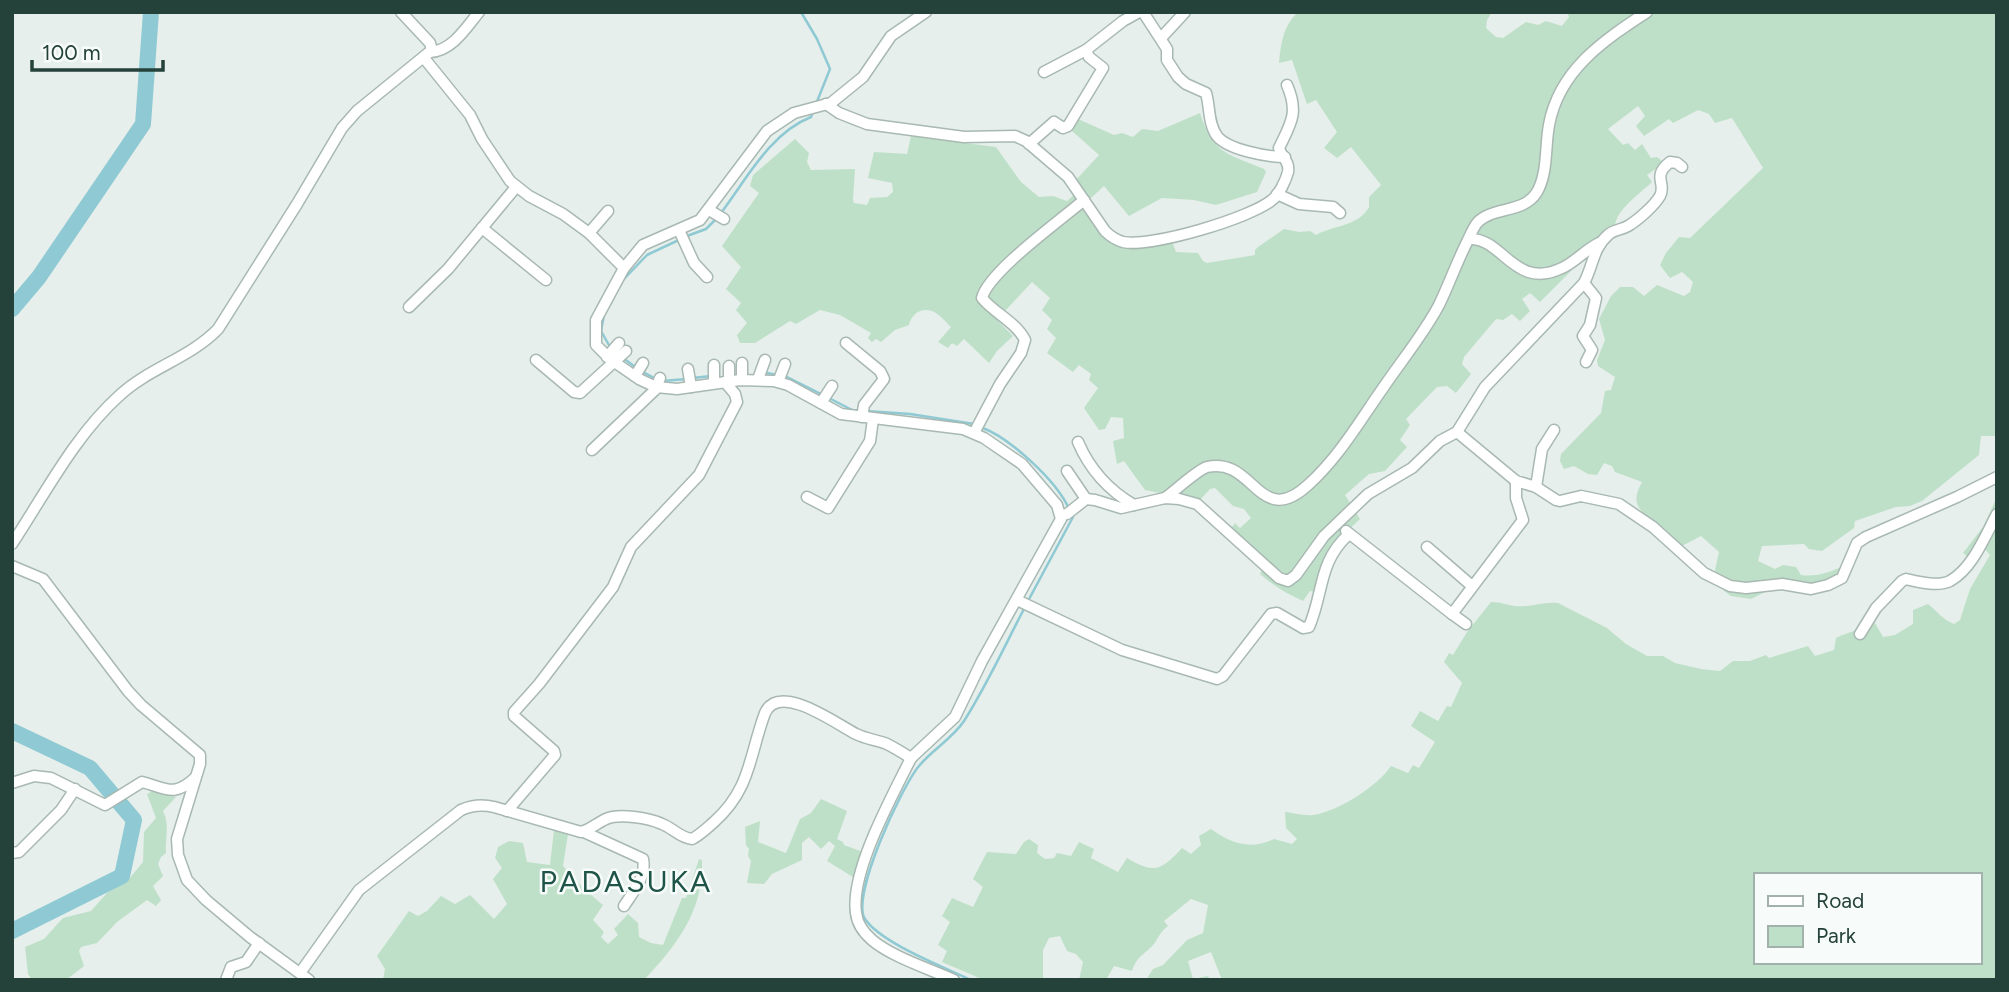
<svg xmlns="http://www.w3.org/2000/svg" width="2009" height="992" viewBox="0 0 2009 992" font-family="Figtree,sans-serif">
	<rect width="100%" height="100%" fill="#e6efeb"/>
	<g fill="#bfe0c8" fill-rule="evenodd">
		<path d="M1298 12H1492L1487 20 1486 28 1496 37 1503 38 1526 22 1538 25 1546 21 1562 26 1569 17 1567 12H1997V436H1981L1979 455 1922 501 1910 506 1896 507 1855 521 1854 528 1822 551 1809 549 1804 544 1762 546 1758 561 1775 569 1783 565 1796 567 1801 575C1815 577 1827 573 1839 568L1842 570 1834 581 1780 587 1769 590 1751 599 1731 596 1723 590 1726 580 1717 577 1715 570 1719 552 1701 536 1682 546C1670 536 1641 517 1637 503 1635 496 1639 488 1642 482L1615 472 1612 466 1604 463 1597 475 1588 474 1574 466 1564 469 1560 461 1561 454 1601 413 1605 391 1611 390 1615 377 1598 366 1597 360 1605 340 1599 319 1611 296 1620 287H1633L1644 296 1657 285 1684 296 1690 292 1693 282 1682 272 1670 278 1660 265 1666 253 1679 237 1690 238 1763 168 1732 118 1715 123 1709 114 1698 110 1673 123 1669 119 1644 136 1636 126 1645 116 1638 106 1608 129 1623 145 1628 143 1635 150 1642 144 1651 158 1657 157 1662 161 1660 166 1647 175 1652 182C1641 193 1615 210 1615 227L1540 302 1530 293 1522 299 1530 311 1520 321 1512 314 1503 320 1496 319 1464 357 1462 364 1471 374 1456 393 1447 386 1437 387 1406 419 1410 425 1400 440 1407 447 1385 471 1369 474 1345 495 1360 519 1342 536 1315 592 1310 591 1303 601C1287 594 1274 586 1260 574L1263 568 1226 535 1235 523 1240 528 1251 518 1244 509 1233 506 1215 488 1210 489 1199 501 1145 490 1124 461 1117 464 1113 441 1124 438 1123 418 1111 417 1105 429 1099 430 1084 408 1098 388 1089 380 1091 374 1079 365 1073 372 1047 353 1056 338 1047 329 1052 320 1042 310 1050 298 1032 282 1004 312 999 307 992 315 1013 336 997 351 989 363 964 339 957 346 952 343 948 348 938 342 951 327C946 322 938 313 932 311 920 307 911 315 909 325L895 330 881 342 876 339 872 342 868 338 871 333 840 315 820 310 796 324 790 321 755 343H740L737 335 747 323 736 310 741 303 726 289 741 267 722 246 759 193 750 186 753 175 795 139 809 153 807 162 811 170 855 169 853 200 854 203 867 205 870 198 887 197 893 192 892 183 868 178 874 152 907 154 911 136 996 147 1021 182 1039 197 1053 196 1067 201 1075 194 1107 240 1126 248 1172 242 1176 252 1198 253 1203 261 1207 263 1255 255V250L1258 247 1284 229 1299 232 1310 231 1316 235C1333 225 1358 227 1369 207V197L1381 185 1351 147 1337 158 1324 148 1337 132 1316 100 1307 104 1292 60 1279 63C1281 44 1283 26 1298 12Z"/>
		<path d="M1200 113C1213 154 1228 154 1264 169L1266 172 1257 192 1216 205 1194 200 1162 198 1129 216 1104 186 1090 199 1075 181 1099 155 1071 130 1078 119 1114 135 1122 133 1133 137 1142 129 1158 131Z"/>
		<path d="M1997 497V980H1222L1211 952 1188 961 1193 979 1208 976 1210 980H1146L1153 969 1163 965 1187 940 1203 933 1208 905 1191 899 1164 921 1168 926C1160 932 1159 937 1154 944 1144 955 1137 956 1132 971L1114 966 1106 980H1079L1083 962 1076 954 1067 951 1060 936 1049 938 1043 950V980H984L942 962 947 951 938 945 950 922 942 916 952 898 973 907 983 887 973 879 987 852 1016 854 1024 842 1029 839 1038 845 1037 853 1045 859 1054 858 1057 853 1071 856 1079 842 1094 849 1091 858 1118 872 1127 858C1154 874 1161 871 1182 848L1191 854 1201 845 1199 836 1211 829C1232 844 1250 850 1274 839L1292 844 1297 839 1286 828 1285 812C1294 813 1304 816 1313 815 1337 812 1378 786 1391 766L1408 773 1413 765 1419 768 1435 742 1411 726 1420 711 1438 721 1447 706 1451 707 1462 683 1444 662 1449 653 1453 655 1467 632 1491 602C1501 602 1507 605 1515 606 1529 608 1543 601 1558 603L1607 628 1626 644 1647 656H1663L1675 663 1701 669 1720 671 1733 661H1750L1766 655 1769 658 1808 646 1815 656 1834 650 1836 638 1840 636 1875 623 1883 637 1895 635 1913 624V610L1928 604C1937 611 1943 620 1954 624L1960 620 1970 589 1990 555 1984 548 1968 557 1963 553 1983 527ZM1755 875H1979V962H1755Z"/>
		<path d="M153 791 176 797 163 811C170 824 165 839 166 853L161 857 158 864 163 876 153 886 161 900 156 906 147 900 117 922 97 943 81 947 79 951 84 966 66 980H32L28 974 25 947 44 939 63 918 91 911 107 893 129 879 143 862 144 832 156 818 147 794Z"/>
		<polygon points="821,799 847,811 837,839 843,842 844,845 863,852 853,877 827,861 835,846 829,841 821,849 809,837 802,843 802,860 772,874 764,884 747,883 751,861 748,856 749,849 746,845 745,827 760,821 758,842 786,853 800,819 811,813"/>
		<path d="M554 830 568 834 563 866 584 889 603 905 593 920 604 932 601 937 608 944 618 935 614 929 628 914 638 923 639 937 651 943 663 945 682 898H686L699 859 702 860C704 910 677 945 644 980H383L385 969 377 956 409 911 418 916 427 911 441 896 455 904 470 895 494 919 507 904 493 879 502 868 495 858 498 847 509 841 523 843 527 862 550 865Z"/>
	</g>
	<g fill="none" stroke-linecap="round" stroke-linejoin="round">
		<g stroke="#8ec9d4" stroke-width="2.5">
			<polyline points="801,12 817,39 830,69 816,104"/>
			<path d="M721 213C746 180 770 133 811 117L813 111"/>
			<polyline points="687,236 706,229 717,218"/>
			<polyline points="622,281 647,255 681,239"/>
			<polyline points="604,315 601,331 610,347"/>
			<polyline points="623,358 638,369"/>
			<polyline points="643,372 656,379"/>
			<polyline points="762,372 777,375"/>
			<polyline points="783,375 821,394"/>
			<polyline points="693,378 711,376"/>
			<polyline points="662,381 687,379"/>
			<polyline points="827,397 852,410 859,411"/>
			<polyline points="866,411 910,414 974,424"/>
			<path d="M980 427C1008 436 1057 481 1069 509"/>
			<polyline points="1028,601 1073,517 1072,515"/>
			<path d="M971 980C944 967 881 943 865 919 850 897 902 786 919 766 932 750 953 738 964 721 987 685 1005 645 1025 607"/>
		</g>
		<g stroke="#8ec9d4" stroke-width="16">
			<polyline points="12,309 39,277 143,124 151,12"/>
			<polyline points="12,731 90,768 134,820 122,876 12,931"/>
		</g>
		<defs>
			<g id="street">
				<path d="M1143 12 1167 49V60L1178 77 1186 84 1206 93C1210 106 1208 124 1217 136 1228 150 1268 157 1285 157"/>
				<polyline points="1161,38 1185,12"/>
				<path d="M430 52C452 51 466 28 479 12"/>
				<polyline points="424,58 470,115 482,139 510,181 529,196 563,214 589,233 624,268"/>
				<polyline points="1044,72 1086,50 1123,21 1139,12"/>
				<path d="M826 104 839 113 867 124 964 137 1015 136 1026 141 1068 177 1105 231C1110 236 1116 240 1123 242 1150 248 1251 218 1272 200 1279 195 1286 180 1288 172 1290 161 1281 157 1279 148 1291 123 1299 113 1287 85"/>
				<polyline points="1029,144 1054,122 1063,128 1068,126 1103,68 1089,57 1086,50"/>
				<polyline points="1277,194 1299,204 1333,207 1340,213"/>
				<polyline points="709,210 724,219"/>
				<polyline points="482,228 546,280"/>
				<polyline points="679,230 694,263 707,277"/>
				<polyline points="589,233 608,211"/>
				<path d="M1469 239C1503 237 1514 291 1562 268 1574 263 1585 250 1599 243"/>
				<polyline points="1584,283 1596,298 1590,325 1583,336 1592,350 1586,362"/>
				<polyline points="409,307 448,269 516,187"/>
				<polyline points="846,343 880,371 884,379 864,405 862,417"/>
				<polyline points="607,357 619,343"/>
				<polyline points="536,360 574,392 580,393 626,351"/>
				<polyline points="714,365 714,383"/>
				<polyline points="729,366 729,381"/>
				<polyline points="688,369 691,387"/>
				<polyline points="635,376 643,363"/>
				<polyline points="758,379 765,360"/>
				<polyline points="742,380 742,363"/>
				<polyline points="778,382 785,364"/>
				<polyline points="821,403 832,386"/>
				<path d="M1457 432 1485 387 1584 283C1593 266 1593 248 1608 235 1613 230 1621 230 1628 226 1638 220 1654 206 1660 196 1667 183 1651 177 1670 162L1677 163 1682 167"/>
				<path d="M974 433 1000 384 1021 353 1025 340C1016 322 994 313 982 298 988 272 1061 220 1084 200"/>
				<path d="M1078 442C1090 470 1108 490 1134 505"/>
				<polyline points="592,450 655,390 660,378"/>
				<polyline points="1067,471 1086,499"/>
				<polyline points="1536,487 1542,449 1554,430"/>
				<polyline points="807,497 828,508 870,441 873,419"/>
				<path d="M1165 498C1175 491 1197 470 1207 467 1254 456 1259 530 1308 485 1339 457 1359 422 1383 388 1402 360 1423 335 1439 305 1449 284 1457 262 1467 242 1470 236 1473 228 1477 223 1492 206 1524 214 1537 192 1548 173 1545 146 1549 125 1559 70 1604 40 1647 12"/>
				<polyline points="1061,515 1067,514 1086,499 1095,500 1121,508 1165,498 1179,499 1197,504 1279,578 1288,581 1296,575 1324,536 1368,494 1412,468 1440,441 1457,432 1516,481 1536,487 1556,500 1560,501 1581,496 1619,504 1653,527 1704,573 1730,586 1746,588 1782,584 1811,589 1828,585 1842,578 1857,543 1866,537 1957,497 1997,477"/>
				<polyline points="1346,531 1452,614 1523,520 1516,498 1516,481"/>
				<path d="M12 544C45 494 75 435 120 395 149 368 190 358 218 329L297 204 342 128 357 111 432 50 430 43 401 12"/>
				<polyline points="1427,547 1472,586"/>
				<polyline points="12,566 43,579 128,691 141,705 200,755 200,764 177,839 178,855 187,880 206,900 250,937 309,980"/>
				<path d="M1017 600 1122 650 1217 679 1223 676 1271 614 1277 613 1303 628 1309 627C1324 592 1318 562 1349 534"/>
				<polyline points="1452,614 1466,624"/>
				<path d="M1860 634 1876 608 1902 581 1906 579C1919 582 1938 587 1950 581 1973 568 1985 536 1997 514"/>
				<path d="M911 758C893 795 850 871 856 913 857 923 864 933 872 940 892 957 930 969 954 980"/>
				<path d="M12 783 34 776 51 778 105 805 142 782C166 788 173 798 195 778"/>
				<polyline points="507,811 555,755 554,751 514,716 514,712 539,684 613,587 631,547 699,475 737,402 735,394 725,382"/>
				<path d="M584 832 643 859C647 876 633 892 624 906"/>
				<polyline points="12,853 19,852 61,810 75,789"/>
				<path d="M300 973 359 890 461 810C472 805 482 804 494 807L581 832C590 830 597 823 606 819 619 813 649 818 662 824 673 828 680 838 692 839 700 835 707 828 714 822 751 789 749 756 765 713 779 681 838 725 856 734 866 739 877 740 887 744 895 748 903 753 911 758L955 717 982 661 1061 519 1057 505 1022 464 984 438 963 429 841 414 788 385 774 381 740 380 677 389 656 387 639 379 610 359 596 345V320L624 268 643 245 700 220 767 131 794 113 831 103 863 77 891 36 926 12"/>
				<polyline points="226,980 231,967 246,962 259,943"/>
			</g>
		</defs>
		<use href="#street" stroke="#a8b8b2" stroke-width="13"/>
		<use href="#street" stroke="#fff" stroke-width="10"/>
	</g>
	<g text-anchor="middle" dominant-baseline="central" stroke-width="5" stroke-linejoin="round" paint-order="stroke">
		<g font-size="30" letter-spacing="2" fill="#1f5548" stroke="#f7fbf9">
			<text x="626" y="881">PADASUKA</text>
		</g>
	</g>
	<rect width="2009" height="992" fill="none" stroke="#24423a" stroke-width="28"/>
	<rect x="1754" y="873" width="228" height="91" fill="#f7fbf9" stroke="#a3b1ad" stroke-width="2"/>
	<rect x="1768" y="896" width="35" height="10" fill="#ffffff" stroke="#a3b1ad" stroke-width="2"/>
	<text x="1816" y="908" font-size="21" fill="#24423a">Road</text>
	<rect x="1768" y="926" width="35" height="21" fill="#bfe0c8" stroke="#a3b1ad" stroke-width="2"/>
	<text x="1816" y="943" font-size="21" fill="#24423a">Park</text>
	<path d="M32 60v10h131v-10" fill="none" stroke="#24423a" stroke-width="3.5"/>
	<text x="42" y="60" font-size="21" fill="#24423a" stroke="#f7fbf9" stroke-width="5" paint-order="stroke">100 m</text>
</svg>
